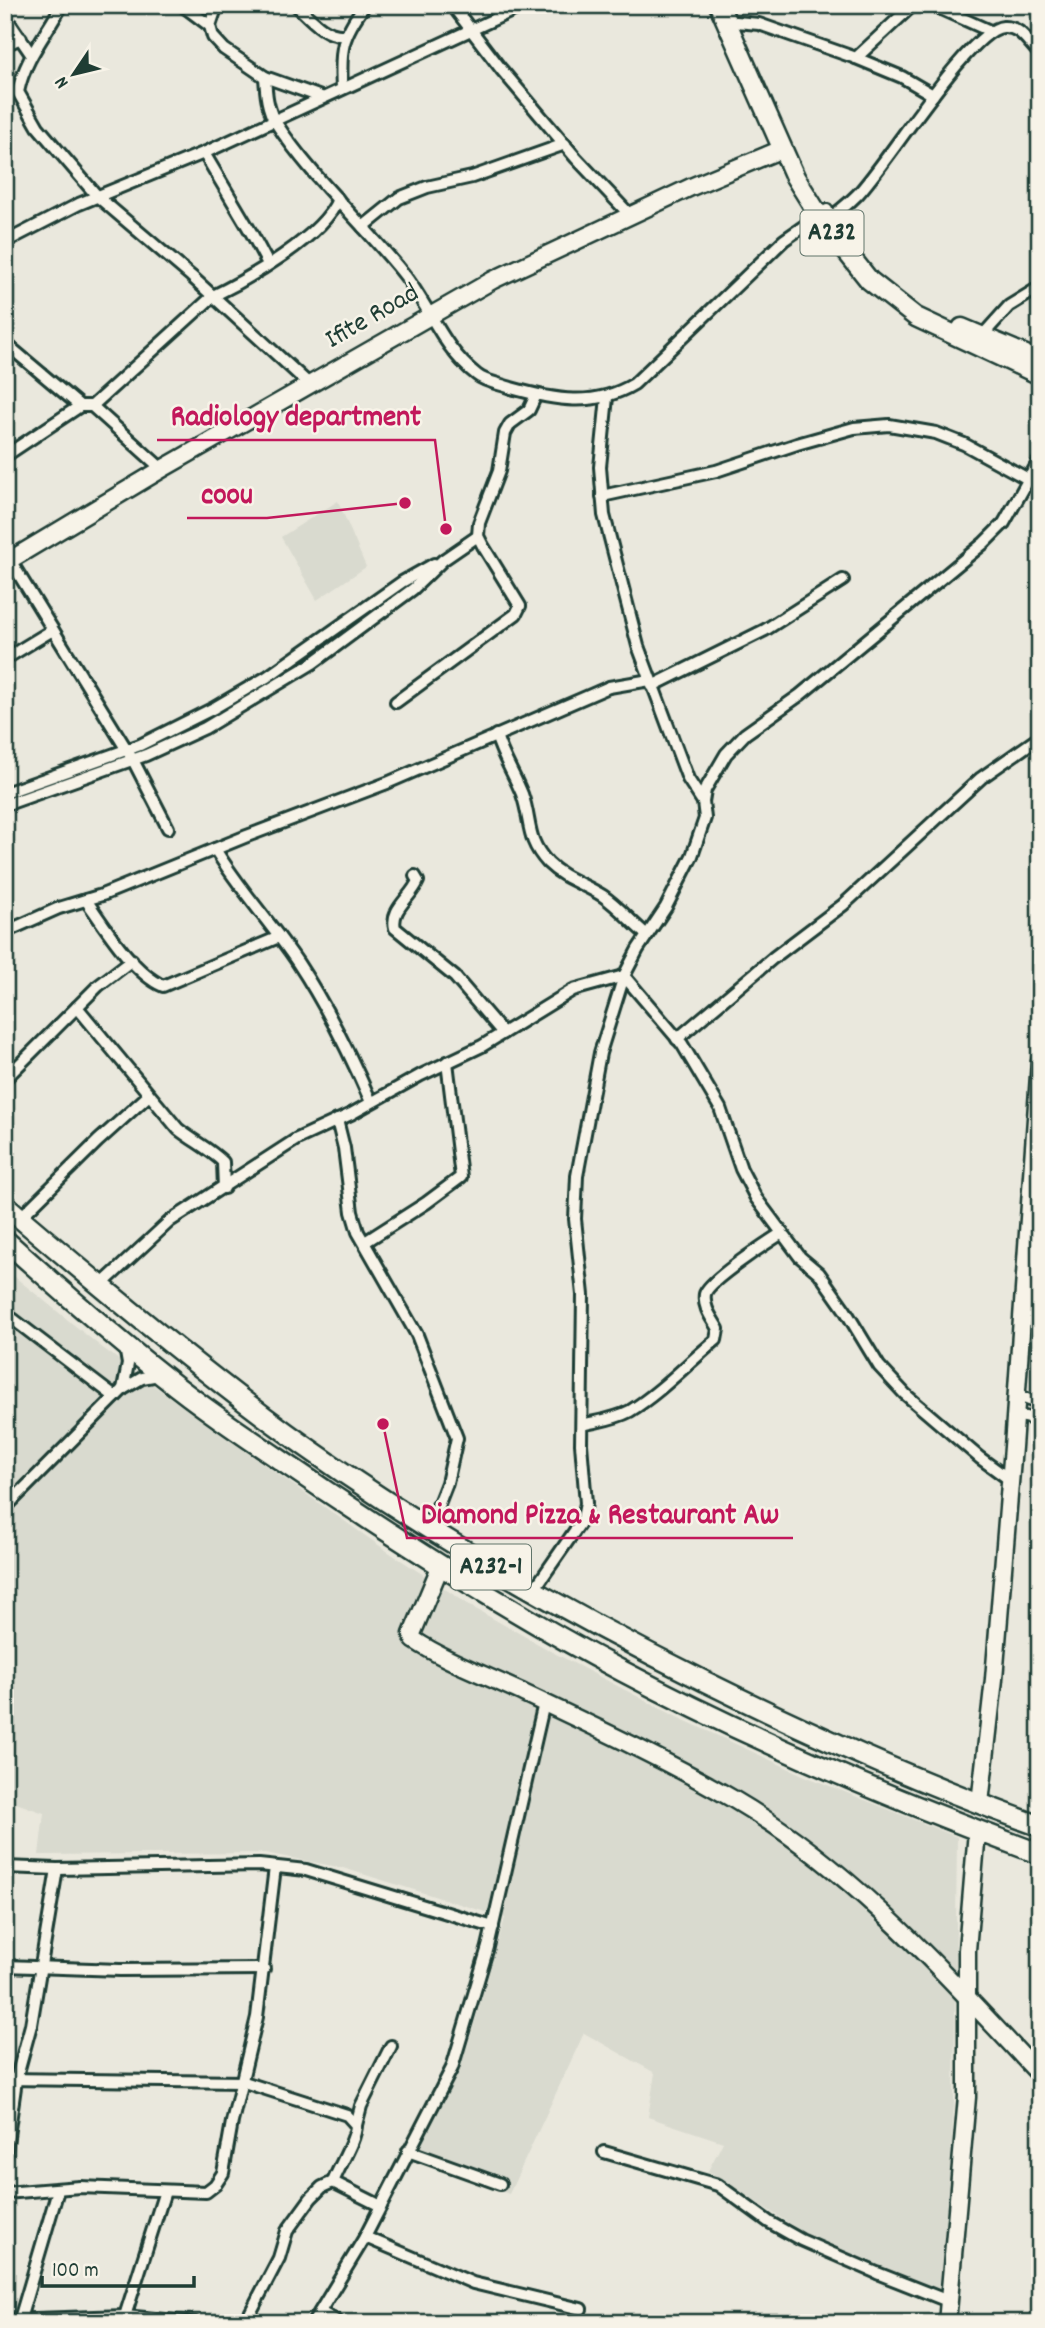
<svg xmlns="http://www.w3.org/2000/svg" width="1045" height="2328" viewBox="0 0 1045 2328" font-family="Dekko,sans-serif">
	<rect width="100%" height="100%" fill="#eae8dd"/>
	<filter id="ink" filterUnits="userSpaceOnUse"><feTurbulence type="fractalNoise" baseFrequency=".0143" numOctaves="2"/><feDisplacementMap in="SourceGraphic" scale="14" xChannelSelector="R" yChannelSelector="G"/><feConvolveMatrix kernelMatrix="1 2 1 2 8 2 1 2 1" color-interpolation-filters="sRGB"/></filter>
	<g filter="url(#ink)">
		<g fill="#d9dacf">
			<polygon points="338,501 366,567 317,600 281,537"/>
			<polygon points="5,1269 100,1346 198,1418 387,1551 474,1608 556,1654 677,1717 805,1776 957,1837 954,2107 943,2288 933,2289 847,2254 801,2231 708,2171 723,2142 648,2117 655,2073 584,2033 509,2194 413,2160 468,2045 505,1918 343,1868 265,1853 39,1855 44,1813 5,1799"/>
		</g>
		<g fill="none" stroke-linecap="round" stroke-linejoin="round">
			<defs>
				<g id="street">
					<path d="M62 5C46 35 25 58 18 92L38 127 97 196 191 276 310 385"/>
					<polyline points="182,5 210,26"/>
					<polyline points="217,5 210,26 213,37 224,49 265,77 321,97"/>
					<path d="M296 5C310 18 325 37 345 35"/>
					<polyline points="452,5 501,69 576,158 630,215"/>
					<polyline points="932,5 990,31"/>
					<polyline points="5,16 31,54"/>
					<polyline points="736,22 759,24 856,58 913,5"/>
					<polyline points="5,45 21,38"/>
					<polyline points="856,58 902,77 933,95"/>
					<path d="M265 77C266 93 267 109 276 123 312 178 362 222 403 273 430 307 442 348 477 375 485 382 501 384 511 388 554 400 594 408 634 384L784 240 827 210"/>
					<path d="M342 88C340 50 341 37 365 5"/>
					<polyline points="204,153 252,234 268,264"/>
					<path d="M823 222C835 215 847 205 857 195 885 167 970 29 1003 27 1021 26 1028 43 1040 54"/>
					<polyline points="363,227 399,198 427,187 472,177 565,144"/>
					<polyline points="5,242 79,204 206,152 525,5"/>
					<polyline points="982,336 1009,306 1040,287"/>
					<polyline points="5,343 80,406 92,406 162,469"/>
					<polyline points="607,397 600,467 604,515 638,646 688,779 703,802"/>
					<path d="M92 406 213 296C248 279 324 236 338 199"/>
					<polyline points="5,456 80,406"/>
					<polyline points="602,496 716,471 797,444 854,428 889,425 936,433 964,444 1028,479"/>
					<polyline points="10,560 133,760 168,828"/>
					<polyline points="5,659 51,631"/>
					<polyline points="652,686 765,630 843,580"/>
					<polyline points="396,702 516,614 520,606 483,546 478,536 479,523 499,471 505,433 510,424 529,410 536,395"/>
					<path d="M496 735C502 756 514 774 522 794 532 822 525 838 548 863 564 879 585 884 603 896 619 907 632 923 647 935"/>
					<polyline points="5,793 140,745 214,708 267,677 402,582 434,564"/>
					<polyline points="5,805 146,755 205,728 313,663 413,589 443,560 478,536"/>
					<path d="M215 849C239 889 272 924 298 963 327 1007 350 1054 371 1102"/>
					<path d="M415 876 418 881C411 898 390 909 395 928L455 977 503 1033"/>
					<path d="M86 900C105 927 133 973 163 986L279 937"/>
					<polyline points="5,932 59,908 102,895 247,836 387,783 609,687 650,680"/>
					<path d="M77 1007 178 1129C193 1141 210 1149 223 1162L224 1188"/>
					<polyline points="677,1039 773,958 843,905 981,778 1034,741 1040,741"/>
					<polyline points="5,1079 98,986 132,960"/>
					<polyline points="337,1120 344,1148 352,1212 358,1232 417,1335 457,1438 447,1483 429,1529"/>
					<polyline points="20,1218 98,1141 149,1095"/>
					<polyline points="365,1242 426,1203 461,1177 447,1062"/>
					<polyline points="100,1286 170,1221 297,1139 351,1114 421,1075 482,1046 573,990 624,976 682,1044 720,1108 741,1169 756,1198 800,1257 819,1273 845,1310 879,1366 905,1394 980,1458 1010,1480"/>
					<polyline points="5,1313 115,1397"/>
					<polyline points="123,1389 128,1364 125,1347"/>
					<polyline points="1016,1395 1040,1404"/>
					<polyline points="1015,1415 1040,1420"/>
					<path d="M582 1425C598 1421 615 1419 630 1411 661 1392 688 1363 716 1340L718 1329C712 1318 703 1308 705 1294 708 1281 768 1242 782 1233"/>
					<polyline points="5,1508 123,1389 142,1378 159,1375"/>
					<polyline points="533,1591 583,1519 586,1503 581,1444 583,1295 575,1219 577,1176 600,1053 624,976 638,949 666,907 692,856 705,818 703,802 705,790 726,754 745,734 800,695 984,543 1004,523 1040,459"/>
					<polyline points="5,1867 57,1869 259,1865 306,1870 493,1927"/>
					<polyline points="5,1966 120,1970 264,1969"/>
					<path d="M5 2079 244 2082 347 2115 356 2125C356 2140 339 2166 333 2182L322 2187 311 2198 287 2231 279 2258 245 2323"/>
					<polyline points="356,2125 361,2106 391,2046"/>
					<polyline points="408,2151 500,2184"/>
					<polyline points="604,2152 718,2185 769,2222 801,2240 877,2273 948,2301"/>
					<polyline points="5,2157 16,2080 31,2025 57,1869"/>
					<polyline points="333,2182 381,2206"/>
					<polyline points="5,2193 80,2187 206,2192 215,2185 223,2173 232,2122 257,2017 275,1867"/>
					<polyline points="365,2237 473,2283 581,2309"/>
					<polyline points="320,2312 340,2323"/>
					<polyline points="125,2316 165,2191"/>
					<polyline points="20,2319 58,2190"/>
					<polyline points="5,2320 125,2316 196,2323"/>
					<polyline points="313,2323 365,2237 452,2068 488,1947 544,1703"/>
				</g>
				<g id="secondary">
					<polyline points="5,563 162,469 493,280 691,187 782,149"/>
					<path d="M440 1567 412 1634 414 1640C446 1661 485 1675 519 1691 591 1725 664 1759 733 1799 853 1869 945 1974 1040 2075"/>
					<polyline points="980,1803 994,1679 1013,1447 1040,1061"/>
					<polyline points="947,2323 967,2097 967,1950 977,1831"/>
				</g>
				<g id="primary">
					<polyline points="719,5 795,177 823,222 869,280 916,317 1040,375"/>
					<polyline points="962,328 1040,361"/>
				</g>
				<g id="highway">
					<path d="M5 1205C90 1278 176 1350 265 1417 402 1519 551 1605 704 1681 813 1735 925 1785 1040 1826"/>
					<path d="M5 1240C56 1286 108 1332 162 1375 214 1417 271 1453 326 1491 422 1555 519 1617 622 1671 756 1742 897 1801 1040 1854"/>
				</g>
			</defs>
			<use href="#street" stroke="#1f3d34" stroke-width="16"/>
			<use href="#secondary" stroke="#1f3d34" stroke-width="21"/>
			<use href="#primary" stroke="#1f3d34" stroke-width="23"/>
			<use href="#highway" stroke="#1f3d34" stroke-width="24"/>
			<use href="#street" stroke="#f7f3e8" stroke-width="10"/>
			<use href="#secondary" stroke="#f7f3e8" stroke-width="16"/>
			<use href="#primary" stroke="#f7f3e8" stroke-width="18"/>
			<use href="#highway" stroke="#f7f3e8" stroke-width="19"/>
		</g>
	</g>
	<g text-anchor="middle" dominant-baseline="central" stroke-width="5" stroke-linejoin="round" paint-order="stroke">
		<g fill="#f7f3e8" stroke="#60746a" stroke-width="2">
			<rect x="800.5" y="210.5" width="63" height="45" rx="5"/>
			<rect x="451" y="1544.5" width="80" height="45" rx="5"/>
		</g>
		<g font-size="26" font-weight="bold" fill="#1f3d34">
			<text x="832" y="233">A232</text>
			<text x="491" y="1567">A232-1</text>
		</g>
		<g font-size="28" fill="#1f3d34" stroke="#f7f3e8">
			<text transform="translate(373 318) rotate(-30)">Ifite Road</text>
		</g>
	</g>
	<path fill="none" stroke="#c2185b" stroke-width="2.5" d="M446 529L435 440H157M405 503L267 518H187M383 1424L407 1538H793"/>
	<g fill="#c2185b" stroke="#f7f3e8" stroke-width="2.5">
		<circle cx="446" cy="529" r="7"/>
		<circle cx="405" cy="503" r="7"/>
		<circle cx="383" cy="1424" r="7"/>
	</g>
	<g font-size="30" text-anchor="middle" font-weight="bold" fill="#c2185b" stroke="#f7f3e8" stroke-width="5" stroke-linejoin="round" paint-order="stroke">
		<text x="296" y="425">Radiology department</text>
		<text x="227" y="503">coou</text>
		<text x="600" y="1523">Diamond Pizza &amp; Restaurant Aw</text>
	</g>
	<rect width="1045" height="2328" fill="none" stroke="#f7f3e8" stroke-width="28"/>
	<rect x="14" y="14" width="1017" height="2300" fill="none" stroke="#1f3d34" stroke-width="2.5" filter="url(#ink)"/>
	<g transform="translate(74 74) rotate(235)" stroke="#f7f3e8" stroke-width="5" paint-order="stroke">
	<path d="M0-5L12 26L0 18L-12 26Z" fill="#1f3d34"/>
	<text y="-10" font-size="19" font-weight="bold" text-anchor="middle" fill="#1f3d34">N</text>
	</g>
	<path d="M42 2276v10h152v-10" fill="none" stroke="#1f3d34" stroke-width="3.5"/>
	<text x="52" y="2276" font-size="21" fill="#1f3d34" stroke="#f7f3e8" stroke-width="5" paint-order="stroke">100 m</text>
</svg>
